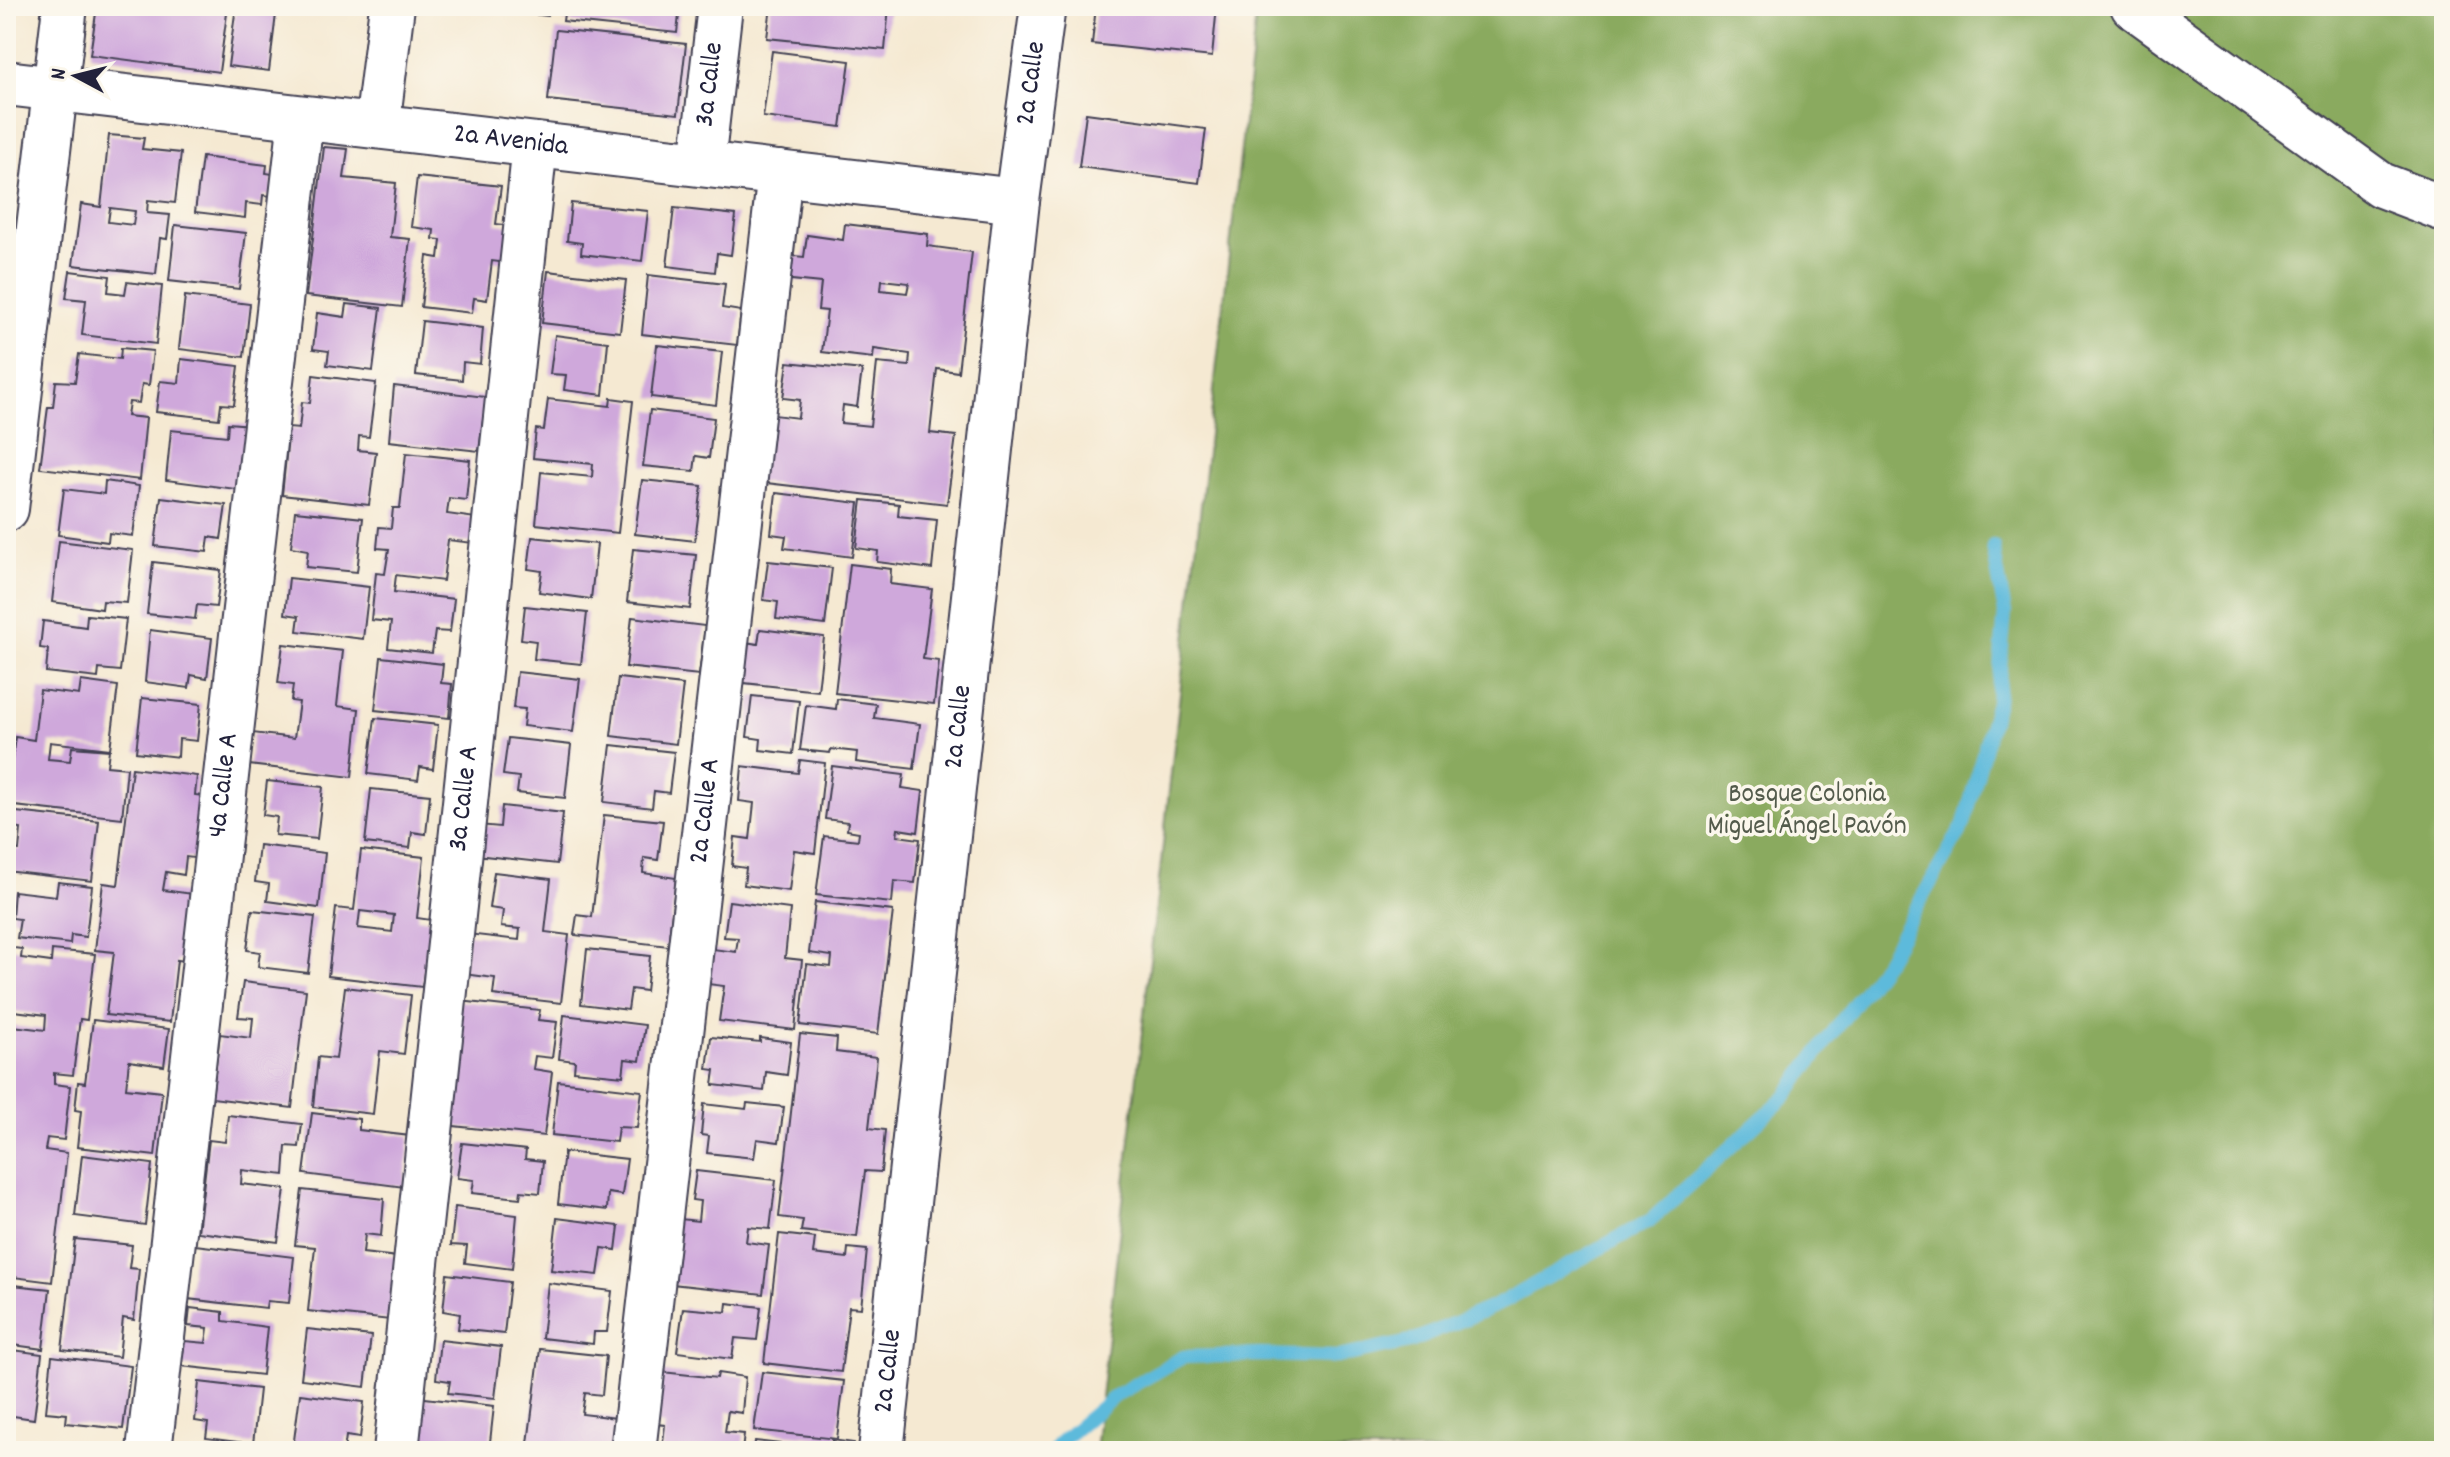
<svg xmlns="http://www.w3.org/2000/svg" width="2450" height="1457" viewBox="0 0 2450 1457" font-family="Dekko,sans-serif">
	<rect width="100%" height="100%" fill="#fbf7ec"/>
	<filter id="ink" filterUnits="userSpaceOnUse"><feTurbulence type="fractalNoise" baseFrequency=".0125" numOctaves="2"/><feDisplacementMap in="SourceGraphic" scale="16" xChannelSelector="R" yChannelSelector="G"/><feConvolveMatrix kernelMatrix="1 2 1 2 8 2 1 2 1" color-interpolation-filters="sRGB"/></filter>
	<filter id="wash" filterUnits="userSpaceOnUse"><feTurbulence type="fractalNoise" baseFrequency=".006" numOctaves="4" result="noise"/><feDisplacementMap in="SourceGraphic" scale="32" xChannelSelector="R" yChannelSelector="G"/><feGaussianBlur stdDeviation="1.8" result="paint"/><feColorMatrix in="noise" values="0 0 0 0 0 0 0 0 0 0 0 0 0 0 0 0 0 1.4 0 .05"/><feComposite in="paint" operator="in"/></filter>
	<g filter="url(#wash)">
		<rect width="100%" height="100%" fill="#f5e9d2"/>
		<polygon fill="#8aaa5f" stroke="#56664d" stroke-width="2" points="1257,6 2444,6 2444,1451 1095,1451"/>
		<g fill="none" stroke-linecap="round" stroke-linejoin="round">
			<polyline stroke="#5dbadb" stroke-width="14" points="1053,1451 1058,1444 1116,1395 1183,1357 1260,1355 1338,1357 1410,1342 1497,1305 1651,1220 1785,1097 1886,961 1964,824 1997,702 2005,613 1993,546"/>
		</g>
		<g id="blocks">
			<g fill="#cfa8db" fill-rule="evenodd">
				<polygon points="97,6 228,6 219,72 90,55"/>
				<polygon points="236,6 277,6 269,71 228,66"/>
				<polygon points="478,6 549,6 548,16 478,8"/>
				<polygon points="565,6 680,6 677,33 563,21"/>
				<polygon points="771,6 889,6 885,50 767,38"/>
				<polygon points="1096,6 1217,6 1212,57 1092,44"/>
				<polygon points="556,30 686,44 678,114 548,100"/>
				<polygon points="772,51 850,61 841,127 763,117"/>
				<polygon points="1086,113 1206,129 1199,183 1079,167"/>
				<path d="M109 135 144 138 142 149 181 153 175 203 148 200 147 213 170 215 167 239 160 238 156 274 73 265 81 204 101 207ZM110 208 135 211 133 225 108 222Z"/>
				<polygon points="324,147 348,149 344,178 396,183 390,237 410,239 402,307 306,296"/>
				<polygon points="202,157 267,165 266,173 273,174 271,196 263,195 262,205 246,203 245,218 195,212"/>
				<polygon points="417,177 501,186 496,224 512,226 507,263 492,261 487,300 474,298 472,313 421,307 427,256 439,258 441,240 433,239 434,230 411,227"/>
				<polygon points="571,203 648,211 642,261 581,254 582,243 567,241"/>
				<polygon points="674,208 736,215 731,255 717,253 715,272 667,266"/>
				<path d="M845 224 928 234 927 246 972 252 958 372 937 369 930 433 956 436 947 504 758 482 766 414 798 418 800 400 783 398 788 362 862 370 857 407 843 405 841 423 870 426 877 363 909 366 910 354 874 349 873 358 822 352 827 311 818 310 821 283 782 279 784 255 804 257 807 235 843 240ZM882 280 909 283 907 293 881 290Z"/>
				<polygon points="175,225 246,233 239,289 169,281"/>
				<polygon points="70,271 110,276 108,292 125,294 127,282 162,286 156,344 82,335 86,300 66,298"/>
				<polygon points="548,271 626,280 620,332 542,323"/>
				<polygon points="648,275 725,284 722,308 741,311 737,345 642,334"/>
				<polygon points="185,296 250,304 244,357 179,349"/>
				<polygon points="347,304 381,308 373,371 327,365 329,351 313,349 317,313 345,317"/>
				<polygon points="422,321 483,328 480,364 463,362 462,380 416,375"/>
				<polygon points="555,335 608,342 603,395 564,390 566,375 550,374"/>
				<polygon points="657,345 722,352 716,405 651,397"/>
				<polygon points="121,348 153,351 149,385 142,384 139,403 129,402 127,416 146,418 140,480 40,468 48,407 53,407 56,381 75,382 79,354 120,359"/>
				<polygon points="181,359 239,366 234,405 221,404 219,419 156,412 160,381 179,383"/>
				<polygon points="313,375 376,383 369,437 359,436 358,450 376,452 369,505 282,495 289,428 299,429 302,402 310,403"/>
				<polygon points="394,386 486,397 479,451 389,441"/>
				<polygon points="611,398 633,401 618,533 536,524 541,472 592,477 593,464 533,458 536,429 544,430 548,399 610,406"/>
				<polygon points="650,410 714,418 709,458 696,456 694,471 643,466"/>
				<polygon points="228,423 251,425 243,490 166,480 171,430 227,436"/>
				<polygon points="406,453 470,460 466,500 449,498 447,514 476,518 473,543 448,540 443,581 396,575 394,592 454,599 450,632 435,631 432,653 388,648 391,622 371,620 376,573 385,574 389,549 377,548 379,527 391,528 393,508 400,508"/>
				<polygon points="642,480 702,486 695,541 635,534"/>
				<polygon points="105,481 139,486 133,536 109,533 108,542 58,535 64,489 104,494"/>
				<polygon points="776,493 859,503 852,557 784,548 786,536 771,534"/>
				<polygon points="161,497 226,505 221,539 209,537 207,552 155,546"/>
				<polygon points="862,500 899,504 898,516 937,520 932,569 877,562 878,551 856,548"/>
				<polygon points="295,511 363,518 357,572 306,567 308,550 291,547"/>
				<polygon points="532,537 597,544 591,599 539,592 542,571 528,569"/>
				<polygon points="59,541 133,550 127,603 103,601 102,609 52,602"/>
				<polygon points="633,549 696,555 690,609 627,602"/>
				<polygon points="768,561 832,568 825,625 776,619 778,602 763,600"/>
				<polygon points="153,562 221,570 216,607 197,605 195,619 147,614"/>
				<polygon points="850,564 891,569 890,584 932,589 923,659 939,661 934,704 835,693"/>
				<polygon points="289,578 369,587 363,639 297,631 299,616 285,614"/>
				<polygon points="525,606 587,613 581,664 534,659 536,641 521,639"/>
				<polygon points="87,615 126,619 120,671 99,669 98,678 46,672 48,649 40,648 43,621 86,627"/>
				<polygon points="632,617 705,626 699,675 626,667"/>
				<polygon points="760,629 824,637 818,691 735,682 739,641 758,644"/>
				<polygon points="150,630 212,638 207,678 191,675 189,688 145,682"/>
				<polygon points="283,644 343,651 337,706 359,709 352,777 249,765 253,733 294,738 299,702 291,701 293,685 278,683"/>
				<polygon points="381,657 443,664 441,683 452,684 449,718 375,710"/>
				<polygon points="517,672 580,679 573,732 523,726 525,709 513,708"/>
				<polygon points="618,678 683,685 676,744 611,736"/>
				<polygon points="81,681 118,686 110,749 50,742 48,759 70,761 72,747 109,750 107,766 127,768 122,818 6,805 15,737 34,740 40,690 79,695"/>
				<polygon points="752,696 799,701 793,754 760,750 761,739 747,737"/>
				<polygon points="142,698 201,704 197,741 179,739 178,757 136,752"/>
				<polygon points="837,699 876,704 874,718 920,724 914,769 856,762 857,752 831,749 830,753 800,750 806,705 836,709"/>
				<polygon points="375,718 438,725 433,769 420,767 418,780 368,774"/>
				<polygon points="508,738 571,745 565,798 517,793 519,777 503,775"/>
				<polygon points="611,745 674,752 669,793 654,791 652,808 604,802"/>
				<polygon points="800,760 825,763 815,853 794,850 789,891 744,885 746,868 732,866 735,837 750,839 754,803 739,801 742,766 798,773"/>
				<polygon points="832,766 904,775 902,788 923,791 918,832 898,829 897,836 920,839 915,883 894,881 892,903 816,895 824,836 858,840 859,832 847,830 848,822 825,819"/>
				<polygon points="132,768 197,776 195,795 210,797 202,859 186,857 184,875 166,872 163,890 200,895 192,962 177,960 170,1022 106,1015 114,952 95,950 103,883 118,885"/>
				<polygon points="267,781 323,787 317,839 275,835 277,817 263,815"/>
				<polygon points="371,789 430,795 426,834 412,832 410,848 365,843"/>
				<polygon points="502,806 563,813 557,864 476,855 479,825 500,827"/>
				<polygon points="7,811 99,821 92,881 6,871 6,849 19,850 21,829 6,827"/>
				<polygon points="604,815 663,821 658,860 644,858 643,873 676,878 668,946 574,935 577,915 592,917"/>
				<polygon points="259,845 325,853 319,908 267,901 269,884 255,882"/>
				<path d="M361 850 424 857 417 918 431 920 422 987 328 976 336 908 354 910ZM360 911 394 915 392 932 358 928Z"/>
				<polygon points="494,872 551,879 545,932 569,935 561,1003 493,995 495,978 463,974 468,934 519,940 520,929 501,927 503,910 489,908"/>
				<polygon points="58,882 92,886 86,937 71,935 70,944 17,938 20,919 12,918 14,891 56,896"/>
				<polygon points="729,901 790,909 785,958 802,960 795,1030 719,1021 724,986 700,983 705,948 736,952 738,938 724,937"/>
				<polygon points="815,902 893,911 878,1034 800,1025 807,964 831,967 832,956 809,953"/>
				<polygon points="252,910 315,917 308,973 258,967 260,952 247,950"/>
				<path d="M6 947 22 949 21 958 51 962 52 950 95 954 87 1020 80 1019 73 1075 54 1073V1084L70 1086 64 1140 47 1138 45 1150 67 1153 52 1282 14 1277 13 1285 50 1289 43 1349 6 1344ZM14 1011 46 1015 45 1030 13 1026Z"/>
				<polygon points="587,949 650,956 646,991 631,989 628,1010 581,1004"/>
				<polygon points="243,982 306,990 292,1108 212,1098 220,1034 251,1038 253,1018 238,1017"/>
				<polygon points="345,987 411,995 404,1054 380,1051 373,1114 313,1107 318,1057 336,1059"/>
				<polygon points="460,1001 540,1010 538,1020 557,1022 552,1058 535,1056 533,1069 552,1072 544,1136 445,1125"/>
				<polygon points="564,1015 645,1025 640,1061 625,1059 623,1076 574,1071 575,1061 559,1059"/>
				<polygon points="93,1020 169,1029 164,1066 129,1061 126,1088 162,1092 155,1156 77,1147 81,1111 75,1110 78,1082 85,1083"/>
				<polygon points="800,1034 837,1038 836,1052 877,1057 869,1128 885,1130 881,1172 865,1171 857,1237 801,1231 803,1220 779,1217"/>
				<polygon points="711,1037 760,1042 760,1038 791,1042 787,1075 766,1072 764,1091 713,1085 715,1070 707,1069"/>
				<polygon points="558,1081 642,1091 637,1128 618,1127 616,1142 552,1135"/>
				<polygon points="747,1103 784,1107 779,1142 757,1139 754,1158 707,1153 709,1136 701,1135 704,1104 746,1109"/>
				<polygon points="312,1113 359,1119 359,1130 410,1136 404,1187 304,1174"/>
				<polygon points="228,1115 302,1124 299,1147 286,1146 284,1175 242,1170 241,1184 285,1189 278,1242 198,1232 209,1140 225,1142"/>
				<polygon points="462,1143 526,1150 525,1159 543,1161 540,1193 521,1191 520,1198 472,1193 474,1180 457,1178"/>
				<polygon points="564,1152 627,1159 622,1195 608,1193 607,1210 558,1204"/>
				<polygon points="82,1155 152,1164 145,1225 75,1216"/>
				<polygon points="696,1171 776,1180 770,1229 748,1227 746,1242 769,1245 763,1294 663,1283 671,1218 698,1221 700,1201 692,1200"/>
				<polygon points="302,1190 384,1199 381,1236 365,1234 363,1253 397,1257 390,1320 308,1311 315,1247 295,1245"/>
				<polygon points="455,1207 517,1215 512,1269 465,1263 467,1246 451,1245"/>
				<polygon points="557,1218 619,1226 616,1250 602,1248 598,1275 551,1270"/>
				<polygon points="779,1234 815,1238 813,1254 847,1258 848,1248 867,1250 861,1308 849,1307 841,1372 764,1363"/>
				<polygon points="75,1239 132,1245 129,1268 139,1269 136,1300 134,1320 123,1318 119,1357 62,1350"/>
				<polygon points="195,1245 294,1257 289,1303 267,1301 266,1308 188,1299"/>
				<polygon points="447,1274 510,1282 504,1334 458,1329 460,1314 443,1311"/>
				<polygon points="548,1283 612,1291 607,1332 594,1332 593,1344 542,1338"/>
				<polygon points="727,1303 761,1307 757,1340 735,1338 732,1359 677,1352 683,1308 726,1312"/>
				<polygon points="190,1308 223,1312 223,1321 267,1327 262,1375 181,1366 185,1341 206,1343 208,1328 188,1326"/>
				<polygon points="307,1329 371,1336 365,1387 301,1379"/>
				<polygon points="440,1340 501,1347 495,1398 448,1393 450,1381 436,1379"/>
				<polygon points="6,1349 42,1354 34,1419 6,1415"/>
				<polygon points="540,1349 606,1356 602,1395 585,1393 582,1414 616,1418 612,1451 527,1451"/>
				<polygon points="52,1356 131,1366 123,1429 66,1423 67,1414 46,1412"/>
				<polygon points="662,1372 717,1378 718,1373 745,1377 742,1413 728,1411 725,1432 744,1434 742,1451 662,1451 665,1425 656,1424"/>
				<polygon points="762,1372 844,1381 837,1439 754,1430"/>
				<polygon points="199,1382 259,1389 253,1444 206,1438 208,1423 195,1421"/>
				<polygon points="300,1394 364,1402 360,1438 346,1436 344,1451 293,1448"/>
				<polygon points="416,1397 494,1406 489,1451 409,1451"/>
				<polygon points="832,1440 854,1443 853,1451 831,1451"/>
				<polygon points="755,1441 790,1445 789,1451 754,1451"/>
			</g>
		</g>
	</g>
	<g filter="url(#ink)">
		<use href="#blocks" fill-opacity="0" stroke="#424052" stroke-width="2"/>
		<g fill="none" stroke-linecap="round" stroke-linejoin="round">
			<defs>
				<g id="minor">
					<polyline points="2133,6 2381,185 2444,209"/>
					<path id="s1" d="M6 83 1017 201"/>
					<polyline points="377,126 392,6"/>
					<path id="s2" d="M702 164 720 6"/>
					<polyline points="6,509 65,6"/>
					<path id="s3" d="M149 1451 301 118"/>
					<path id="s4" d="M396 1451 535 145"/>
					<path id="s5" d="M633 1451 780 173"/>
					<path id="s6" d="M881 1451 1017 201 1043 6"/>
				</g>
			</defs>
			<use href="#minor" stroke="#424052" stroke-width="48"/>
			<use href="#minor" stroke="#fff" stroke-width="44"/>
		</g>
	</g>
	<g text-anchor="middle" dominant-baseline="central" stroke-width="7" stroke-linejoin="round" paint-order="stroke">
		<g font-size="28" fill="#22223b" stroke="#fbf7ec">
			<text stroke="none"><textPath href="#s6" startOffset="1376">2a Calle</textPath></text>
			<text stroke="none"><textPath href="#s2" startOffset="80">3a Calle</textPath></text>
			<text stroke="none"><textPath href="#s1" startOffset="508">2a Avenida</textPath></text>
			<text stroke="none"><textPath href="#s6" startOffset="728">2a Calle</textPath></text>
			<text stroke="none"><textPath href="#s3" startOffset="670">4a Calle A</textPath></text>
			<text stroke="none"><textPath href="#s4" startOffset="656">3a Calle A</textPath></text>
			<text stroke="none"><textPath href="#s5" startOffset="644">2a Calle A</textPath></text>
			<text stroke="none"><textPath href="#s6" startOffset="80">2a Calle</textPath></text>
		</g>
		<g font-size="28" fill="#535b4c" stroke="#fbf7ec">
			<text x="1807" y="796">Bosque Colonia<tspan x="1807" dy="32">Miguel Ángel Pavón</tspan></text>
		</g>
	</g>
	<rect width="2450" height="1457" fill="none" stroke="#fbf7ec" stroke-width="32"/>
	<g transform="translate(76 76) rotate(277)" stroke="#fbf7ec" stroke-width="6" paint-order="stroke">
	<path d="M0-6L14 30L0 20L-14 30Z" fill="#22223b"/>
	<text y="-12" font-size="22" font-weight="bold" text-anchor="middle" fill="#22223b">N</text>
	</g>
</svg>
